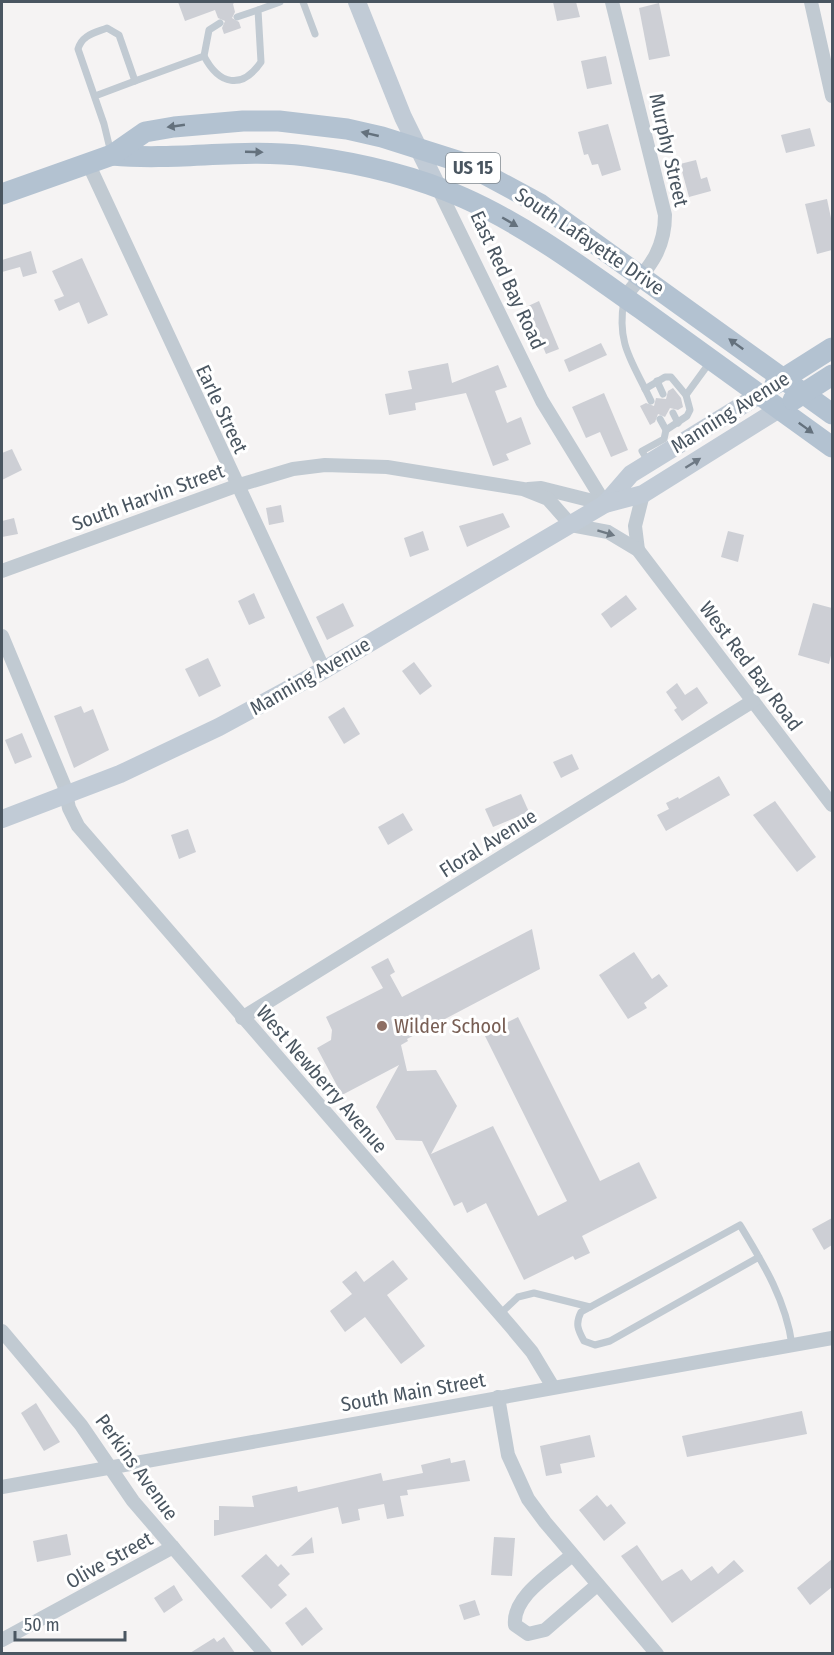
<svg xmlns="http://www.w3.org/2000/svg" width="834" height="1655" viewBox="0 0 834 1655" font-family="'Fira Sans Condensed',sans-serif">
	<rect width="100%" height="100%" fill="#f5f3f3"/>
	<g fill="#cdcfd5">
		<polygon points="178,2 235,2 233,4 235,12 232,18 239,22 241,28 224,34 222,28 225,21 218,18 215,10 185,21"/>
		<polygon points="553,2 576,2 580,17 557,21"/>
		<polygon points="659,3 670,56 649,60 639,8"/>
		<polygon points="606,56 612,84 587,89 581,61"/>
		<polygon points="608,124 621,170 602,176 598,164 592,165 588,154 584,155 578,132"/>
		<polygon points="810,128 815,146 786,153 781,135"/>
		<polygon points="696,160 701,179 707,177 711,191 689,197 680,164"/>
		<polygon points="827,199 832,223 832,250 817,254 805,204"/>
		<polygon points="31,251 37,273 23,277 20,267 2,272 2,260"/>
		<polygon points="82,258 108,315 88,324 79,302 59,311 54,300 64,296 52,271"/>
		<polygon points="539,301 559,349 546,354 526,307"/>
		<polygon points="601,343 607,355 569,372 564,360"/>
		<polygon points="448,363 452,383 498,365 507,387 495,391 507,423 521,417 531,444 506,454 509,460 493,466 466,393 415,403 416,410 389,415 385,394 412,389 408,371"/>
		<polygon points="673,388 681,398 683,407 678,410 670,408 665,417 658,414 655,422 650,425 640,406 646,403 654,406 656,398 666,399 668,391"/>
		<polygon points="604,393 628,450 611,457 600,432 586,438 572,407"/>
		<polygon points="12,449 22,470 2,480 2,453"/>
		<polygon points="281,505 284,522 269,525 266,508"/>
		<polygon points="503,513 510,527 467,547 459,526"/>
		<polygon points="14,518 18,534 2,537 2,521"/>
		<polygon points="423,531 429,550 410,557 404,538"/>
		<polygon points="728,531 744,535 738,562 721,557"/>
		<polygon points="254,593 265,618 249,625 238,601"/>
		<polygon points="626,595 637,609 611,628 601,614"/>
		<polygon points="343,603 354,626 327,640 316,617"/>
		<polygon points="813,603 832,608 832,651 829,664 798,655"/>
		<polygon points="208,658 221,686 199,697 185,669"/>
		<polygon points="414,662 432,686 420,695 402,671"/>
		<polygon points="677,683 685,695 697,687 708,703 682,721 674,710 677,708 666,692"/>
		<polygon points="81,706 84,713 93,709 109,750 74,768 54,716"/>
		<polygon points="344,707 360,734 344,744 328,717"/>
		<polygon points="22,733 32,757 15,764 5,740"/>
		<polygon points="572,754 579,769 561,778 553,762"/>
		<polygon points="719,776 730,795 666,831 657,815 669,809 666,803 678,797 679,799"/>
		<polygon points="521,794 529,812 493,827 485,809"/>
		<polygon points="775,801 816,857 797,872 753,815"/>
		<polygon points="403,813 413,830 388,845 378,827"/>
		<polygon points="188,829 196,852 179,859 171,835"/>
		<polygon points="532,929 540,969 407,1039 408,1041 401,1045 407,1071 436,1070 457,1106 431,1154 493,1126 538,1216 567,1201 484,1034 518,1017 600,1181 639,1162 657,1198 582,1236 590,1253 575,1260 573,1256 524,1280 486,1203 467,1213 462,1202 454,1206 422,1141 396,1140 376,1107 399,1065 342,1095 317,1048 331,1040 332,1030 326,1017 383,988 371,967 388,958 395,972 390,975 402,997"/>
		<polygon points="634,952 652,979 659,974 668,986 644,1003 647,1008 628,1019 599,975"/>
		<polygon points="832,1218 832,1245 824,1250 812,1229"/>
		<polygon points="393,1260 408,1279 387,1295 425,1346 401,1364 365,1317 345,1332 330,1311 352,1294 342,1282 356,1271 364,1282"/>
		<polygon points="36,1403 60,1442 44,1451 21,1413"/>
		<polygon points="802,1411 807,1434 687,1457 682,1436"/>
		<polygon points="590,1435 595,1457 560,1464 562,1473 546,1476 540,1446"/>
		<polygon points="450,1458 451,1463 465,1460 470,1481 407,1490 408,1495 400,1496 404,1516 387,1519 384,1504 358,1509 360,1520 342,1524 338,1507 214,1536 214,1520 219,1520 219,1506 254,1507 252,1496 297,1486 298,1492 381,1473 383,1481 423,1473 421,1465"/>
		<polygon points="597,1495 607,1507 611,1504 626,1523 604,1541 579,1510"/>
		<polygon points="67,1534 71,1555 37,1562 33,1541"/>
		<polygon points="312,1537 314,1553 291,1556"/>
		<polygon points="494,1537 515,1538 512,1576 491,1575"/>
		<polygon points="637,1545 662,1581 682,1569 691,1581 712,1566 718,1574 734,1560 744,1571 672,1623 621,1556"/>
		<polygon points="266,1554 278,1567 281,1564 290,1574 278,1585 287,1595 271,1609 241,1576"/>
		<polygon points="832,1559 832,1587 810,1605 797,1588"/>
		<polygon points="174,1585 183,1600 164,1613 154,1598"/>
		<polygon points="475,1600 480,1615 464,1620 459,1605"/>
		<polygon points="306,1607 323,1629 302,1646 285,1623"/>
		<polygon points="224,1637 235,1653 190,1653 214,1638 217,1642"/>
	</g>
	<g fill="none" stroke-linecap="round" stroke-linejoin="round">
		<g stroke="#c1cad2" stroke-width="7">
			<polyline points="303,2 315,34"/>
			<polyline points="237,17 258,10"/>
			<polyline points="204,56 209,30 220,23"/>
			<path d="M135 81 204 56C219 85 242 90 261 62L258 10 280 2"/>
			<path d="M95 96 135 81 119 35 107 28C94 33 82 35 78 49L104 124 111 153"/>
			<path d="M624 300C616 345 633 362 651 401"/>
			<polyline points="657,381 663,394"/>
			<polyline points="645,389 665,377 671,377 686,395 710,362"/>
			<polyline points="673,413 678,423"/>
			<polyline points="666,430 687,416 690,410 686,395"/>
			<polyline points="649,463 642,451 664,439 666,430 660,419"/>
			<path d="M759 1257 610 1341 595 1345 584 1341C578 1330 575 1324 581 1312L740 1225C763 1263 786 1300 792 1345"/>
			<polyline points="500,1314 518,1297 534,1293 590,1307"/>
		</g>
		<g stroke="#c1cad2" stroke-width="14">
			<path d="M612 2 665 215C665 253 646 270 624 298"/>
			<polyline points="811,2 832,96"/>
			<polyline points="88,163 324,670"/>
			<polyline points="438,188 542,401 605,504"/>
			<polyline points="528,489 541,488 605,504"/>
			<polyline points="638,550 635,526 643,494"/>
			<polyline points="2,571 236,486 293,469 325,465 387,467 523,489 548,499 571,525 608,532 638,550 832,805"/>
			<polyline points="2,636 64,785 69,808 78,826 512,1328 532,1352 553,1387"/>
			<polyline points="242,1018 753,701"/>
			<polyline points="2,1331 81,1425 133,1501 265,1654"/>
			<polyline points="498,1397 508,1455 528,1499 545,1522 657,1654"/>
			<polyline points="2,1487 832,1338"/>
			<path d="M572 1555C552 1573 512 1596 515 1625L528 1634 545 1630 597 1585"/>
			<polyline points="2,1640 173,1547"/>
		</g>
		<g stroke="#c1cbd6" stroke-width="18">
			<polyline points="357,2 403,117 438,188"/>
			<polyline points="605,504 631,474 759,395"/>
			<polyline points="2,819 120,774 219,727 324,670 605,504 643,494 779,409"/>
		</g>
		<g stroke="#b3c2d1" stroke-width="21">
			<path d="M112 155C177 161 241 148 306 156 359 163 415 176 464 198 527 226 584 269 641 309 705 355 769 401 832 447"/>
			<polyline points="2,194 112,155 145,132 174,127 243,121 279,121 347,129 382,137 464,163 540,204 832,414"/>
			<polyline points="775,384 832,348"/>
			<polyline points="793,400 832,375"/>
		</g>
	</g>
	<defs><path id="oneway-solid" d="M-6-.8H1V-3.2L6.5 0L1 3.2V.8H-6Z" transform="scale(1.5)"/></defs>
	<g fill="#64717d">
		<use href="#oneway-solid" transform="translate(176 126) rotate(172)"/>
		<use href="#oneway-solid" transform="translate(370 134) rotate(-167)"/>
		<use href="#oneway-solid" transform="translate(254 152) rotate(2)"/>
		<use href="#oneway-solid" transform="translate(510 222) rotate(30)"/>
		<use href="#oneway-solid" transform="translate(736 344) rotate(-144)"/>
		<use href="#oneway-solid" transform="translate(806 428) rotate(36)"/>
	</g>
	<use fill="#6e7984" href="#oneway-solid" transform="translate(693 463) rotate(-32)"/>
	<use fill="#6e7983" href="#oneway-solid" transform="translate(606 533) rotate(17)"/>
	<circle fill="#8d6e63" stroke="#fff" stroke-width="2" cx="382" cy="1026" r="6"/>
	<g text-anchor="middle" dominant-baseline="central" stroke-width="6" stroke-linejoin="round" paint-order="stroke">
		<rect fill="#fff" stroke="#808990" stroke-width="1.5" x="446" y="153" width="54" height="30" rx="4.5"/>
		<g font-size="18" font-weight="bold" fill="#4a5661">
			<text x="473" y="168">US 15</text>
		</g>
		<g font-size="20" fill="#4a5661" stroke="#fff">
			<text transform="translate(669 150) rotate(77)">Murphy Street</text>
			<text transform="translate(590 241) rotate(34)">South Lafayette Drive</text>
			<text transform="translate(508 280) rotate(65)">East Red Bay Road</text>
			<text transform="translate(222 409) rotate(65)">Earle Street</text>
			<text transform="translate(730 412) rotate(-32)">Manning Avenue</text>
			<text transform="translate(148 497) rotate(-20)">South Harvin Street</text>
			<text transform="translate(751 666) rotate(53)">West Red Bay Road</text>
			<text transform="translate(310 676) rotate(-30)">Manning Avenue</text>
			<text transform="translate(488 843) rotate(-32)">Floral Avenue</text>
			<text transform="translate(322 1079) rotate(49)">West Newberry Avenue</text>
			<text transform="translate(413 1392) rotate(-10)">South Main Street</text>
			<text transform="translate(137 1467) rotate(54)">Perkins Avenue</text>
			<text transform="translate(109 1560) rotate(-29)">Olive Street</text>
		</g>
		<g font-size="20" fill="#785e54" stroke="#fff" text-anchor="start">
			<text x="394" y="1026">Wilder School</text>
		</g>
	</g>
	<rect width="834" height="1655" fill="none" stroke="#4a5661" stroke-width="6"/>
	<path d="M15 1631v9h110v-9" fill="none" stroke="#4a5661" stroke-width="3"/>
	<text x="24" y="1631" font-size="18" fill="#4a5661" stroke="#ffffff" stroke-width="4.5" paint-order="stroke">50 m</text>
</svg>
